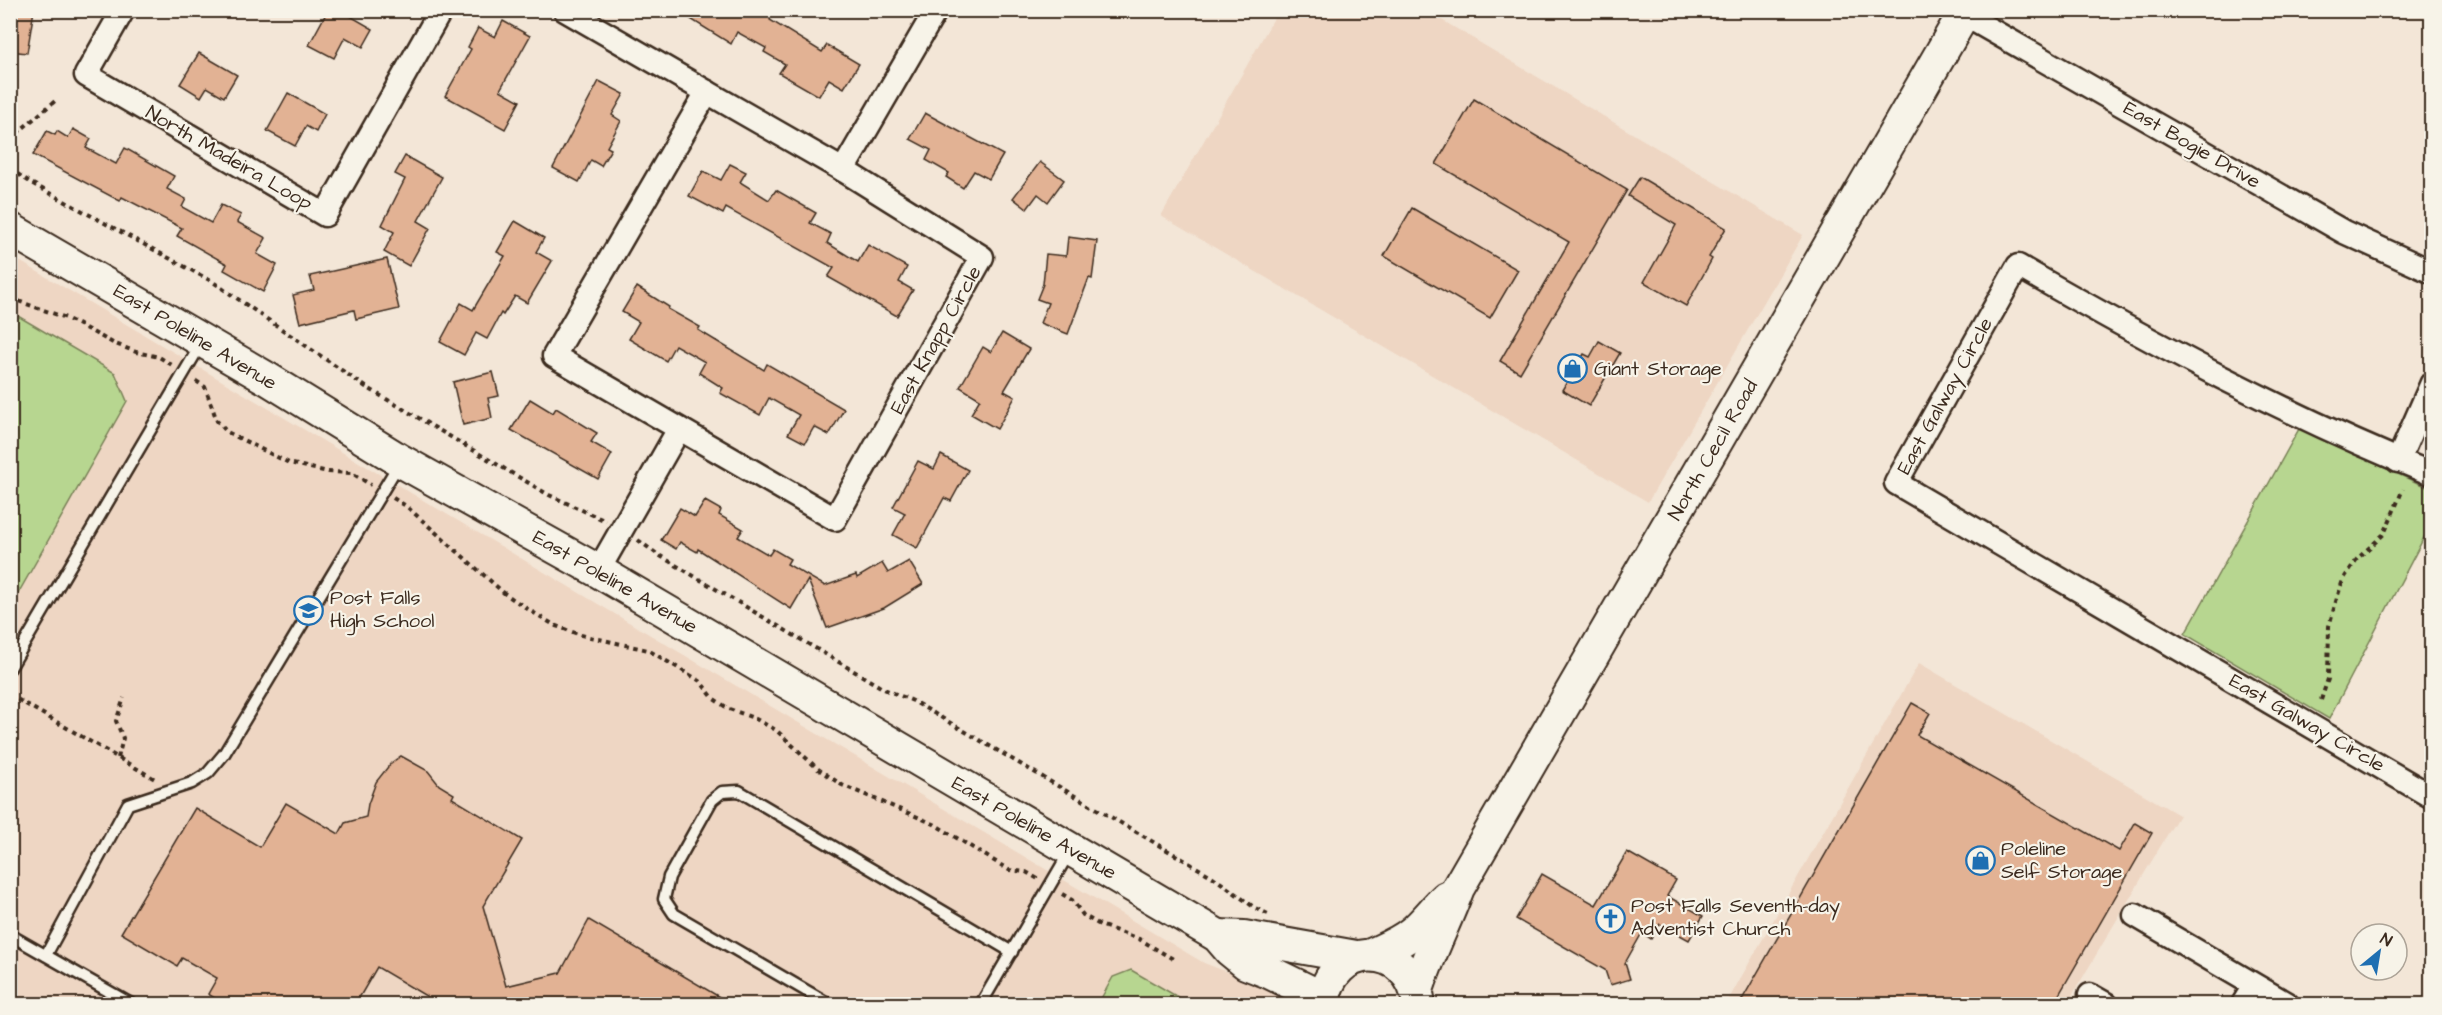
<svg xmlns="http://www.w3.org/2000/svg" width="2442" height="1015" viewBox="0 0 2442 1015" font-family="'Architects Daughter',sans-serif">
	<rect width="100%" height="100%" fill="#f3e6d7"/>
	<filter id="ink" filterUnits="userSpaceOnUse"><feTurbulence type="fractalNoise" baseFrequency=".0167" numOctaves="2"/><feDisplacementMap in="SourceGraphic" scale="12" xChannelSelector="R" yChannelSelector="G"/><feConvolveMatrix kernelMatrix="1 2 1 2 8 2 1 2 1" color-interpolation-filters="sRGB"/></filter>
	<g filter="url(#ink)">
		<g fill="#eed6c3">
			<polygon points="1425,10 1803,235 1648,502 1161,216 1278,11"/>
			<polygon points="11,256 1204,963 1269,988 1290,1004 11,1004"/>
			<polygon points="1919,663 2179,815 2067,1004 1726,1004"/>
		</g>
		<g fill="#b7d690" stroke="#798057" stroke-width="1.5">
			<polygon points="11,312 115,373 127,401 11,606"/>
			<polygon points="2299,429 2431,489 2431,524 2329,719 2185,634"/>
			<polygon points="1131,970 1190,1004 1098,1004 1113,977"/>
		</g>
		<g fill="#e2b294" stroke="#3b2a1e" stroke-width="1.5">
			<polygon points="10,10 34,10 27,53 10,51"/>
			<polygon points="328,10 340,10 373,29 363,47 345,37 334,58 309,45"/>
			<polygon points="676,10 759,10 771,17 770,20 822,52 827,45 859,64 844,88 829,79 819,96 779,73 785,64 764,52 766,48 737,32 731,44"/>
			<polygon points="503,21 530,36 500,90 520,101 505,129 445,96 471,49 468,47 478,28 495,37"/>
			<polygon points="199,53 237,75 224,97 207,87 201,97 180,84"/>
			<polygon points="599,81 624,94 612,115 621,121 607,147 611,149 601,166 591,160 579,182 553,168"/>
			<polygon points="288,93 325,114 316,132 306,126 295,146 267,131"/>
			<polygon points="1474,99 1627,190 1520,373 1500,361 1569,242 1436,164"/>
			<polygon points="925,113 1003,155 989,179 974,171 963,188 946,177 949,173 926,160 931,150 910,139"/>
			<polygon points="73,129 91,139 86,148 116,164 125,148 174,176 167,189 186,199 182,207 211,223 221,205 241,215 237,222 266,238 257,254 277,265 263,292 224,270 227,264 177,236 182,228 122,197 120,201 33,155 47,131 55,135 57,131 68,138"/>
			<polygon points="405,156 442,177 418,221 430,228 409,266 384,252 394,232 382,225 405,179 395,174"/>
			<polygon points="1040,162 1064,180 1048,202 1038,194 1027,209 1013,198"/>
			<polygon points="730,164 746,172 740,182 769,200 776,190 816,213 810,223 831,234 827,243 858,262 868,245 907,267 899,282 913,290 897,316 828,277 834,268 726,208 723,214 689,196 703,171 721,180"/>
			<polygon points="1640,177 1726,228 1709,257 1712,259 1686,306 1644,282 1676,225 1628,196"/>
			<polygon points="1412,208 1518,270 1490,318 1384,256"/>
			<polygon points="515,221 544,238 536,252 552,261 527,303 515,296 503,315 501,313 487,339 476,333 464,355 440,342 461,303 473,310 505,256 497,252"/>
			<polygon points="1068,237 1097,241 1092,279 1089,278 1068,334 1040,323 1048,303 1037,299 1043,284 1046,254 1066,256"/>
			<polygon points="387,259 399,309 356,319 354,310 300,323 293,295 314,290 310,276"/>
			<polygon points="637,287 669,307 668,309 700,327 698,330 764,370 767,364 844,409 829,435 814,427 805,443 788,434 799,415 769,398 760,415 720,393 723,388 699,373 705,362 675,345 666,361 629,339 639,322 622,312"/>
			<polygon points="1002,333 1029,349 1004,391 1015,397 997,429 971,414 980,399 960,387 983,347 991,352"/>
			<polygon points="1599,341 1620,353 1589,406 1562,390 1584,354 1590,357"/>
			<polygon points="493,372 499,396 488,398 492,418 463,425 453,382"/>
			<polygon points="530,399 553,413 556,408 597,433 591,442 612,454 598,479 511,430"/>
			<polygon points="941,455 968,470 951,501 944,498 917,548 893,535 905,513 893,507 918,461 934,469"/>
			<polygon points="705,501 721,510 719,515 743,529 738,537 769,555 773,549 790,559 787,564 825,586 856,575 857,578 882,563 888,573 909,561 923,584 884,608 827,628 808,580 791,609 698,549 697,552 680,542 676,549 661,540 680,508 695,517"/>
			<polygon points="1912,703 1930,713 1917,735 2119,851 2135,823 2152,833 2053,1005 1739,1005"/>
			<polygon points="401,756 428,771 439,785 454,794 452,798 522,840 483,906 506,986 560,973 589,920 733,1005 441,1005 377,967 355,1005 226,1005 208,994 217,978 182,958 177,966 121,933 195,808 260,847 286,803 339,834 345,823 366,817 368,804 376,782 391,763"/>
			<polygon points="1627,852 1676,880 1667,896 1703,916 1689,940 1660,924 1651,939 1642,933 1625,963 1630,979 1610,985 1605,970 1516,919 1542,874 1596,905"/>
		</g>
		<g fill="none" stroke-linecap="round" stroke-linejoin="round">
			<defs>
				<g id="lane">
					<polyline points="10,668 201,344"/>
					<polyline points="10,935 131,1004"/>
					<polyline points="46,955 128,804 192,783 208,773 224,754 400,462"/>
					<polyline points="829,1004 674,914 664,899 669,877 712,800 722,792 739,791 1012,952"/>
					<polyline points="981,1004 1070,851"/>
				</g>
				<g id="street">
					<polyline points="123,10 86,75 325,215 441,10"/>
					<polyline points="565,10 707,92"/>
					<polyline points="1956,10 2344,232 2432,272"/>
					<polygon points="707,92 843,170 982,257 835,519 554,356"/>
					<polyline points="843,170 936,10"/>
					<polyline points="2398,461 2432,383"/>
					<path d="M2432 474C2288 416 2152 343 2018 266L1896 483 2432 797"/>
					<polyline points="598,571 679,429"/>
					<polyline points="2135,915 2287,1004"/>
					<polyline points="2090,995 2106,1004"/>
					<polyline points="2243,1004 2254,986"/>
				</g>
				<g id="secondary">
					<polyline points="10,229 268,379 401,461 598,571 1218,936 1230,950 1246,963 1269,972 1308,991 1321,1004"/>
					<polyline points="1218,936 1244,937 1356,957"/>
					<path d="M1371 955C1386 948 1400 943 1413 932 1425 922 1434 909 1446 898"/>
					<path d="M1417 990C1428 955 1445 923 1458 888L1966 10"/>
					<path d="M1323 1004C1330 940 1410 939 1419 1004"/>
				</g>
			</defs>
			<use href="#lane" stroke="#3b2a1e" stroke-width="15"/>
			<use href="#street" stroke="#3b2a1e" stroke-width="27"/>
			<use href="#secondary" stroke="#3b2a1e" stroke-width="36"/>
			<g stroke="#3b2a1e" stroke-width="4" stroke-dasharray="4.5 4.5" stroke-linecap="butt">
				<polyline points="10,139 55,101"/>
				<polyline points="10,169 33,184 213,282 366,387 549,495 606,521"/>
				<polyline points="10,298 66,318 113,343 136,352 159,357 172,365"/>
				<polyline points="196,381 205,387 217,421 227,432 289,463 328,472 352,473 371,485"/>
				<polyline points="393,498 406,506 504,593 529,610 556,626 581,635 648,650 700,681 714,699 729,709 754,718 776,730 818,769 842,785 934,824 1009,870 1026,872 1038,879"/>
				<polyline points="638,540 657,554 884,689 913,701 1213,877 1255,908 1268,914"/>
				<polyline points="10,695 155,779"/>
				<polyline points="2321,700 2328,679 2329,626 2337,598 2343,580 2357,559 2384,534 2403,489"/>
				<polyline points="118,758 123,738 116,721 124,698"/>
				<polyline points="1062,894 1072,900 1083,915 1100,925 1139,939 1173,959"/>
			</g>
			<use href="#lane" stroke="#f7f3e8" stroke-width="10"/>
			<use href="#street" stroke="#f7f3e8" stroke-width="22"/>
			<use href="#secondary" stroke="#f7f3e8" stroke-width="32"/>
		</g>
	</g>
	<defs>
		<symbol id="shop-ring" viewBox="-11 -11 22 22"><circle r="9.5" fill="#f7f3e8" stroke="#1f6fb2" stroke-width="1.5"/><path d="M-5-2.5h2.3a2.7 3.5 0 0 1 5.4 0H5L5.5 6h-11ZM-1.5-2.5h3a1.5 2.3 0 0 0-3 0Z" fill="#1f6fb2"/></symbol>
		<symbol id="school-ring" viewBox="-11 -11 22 22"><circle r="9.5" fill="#f7f3e8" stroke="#1f6fb2" stroke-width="1.5"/><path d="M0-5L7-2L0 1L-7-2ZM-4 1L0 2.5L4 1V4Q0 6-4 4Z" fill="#1f6fb2"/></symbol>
		<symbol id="church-ring" viewBox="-11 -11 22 22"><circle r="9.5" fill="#f7f3e8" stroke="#1f6fb2" stroke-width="1.5"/><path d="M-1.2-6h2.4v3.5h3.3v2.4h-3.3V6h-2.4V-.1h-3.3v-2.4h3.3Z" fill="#1f6fb2"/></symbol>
	</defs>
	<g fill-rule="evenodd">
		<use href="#shop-ring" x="1556" y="352" width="33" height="33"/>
		<use href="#school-ring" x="292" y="594" width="33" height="33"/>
		<use href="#shop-ring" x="1964" y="844" width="33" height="33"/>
		<use href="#church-ring" x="1594" y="902" width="33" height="33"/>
	</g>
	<g text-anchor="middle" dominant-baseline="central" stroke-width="4.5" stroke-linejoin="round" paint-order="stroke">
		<g font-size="20" fill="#3b2a1e" stroke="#f7f3e8">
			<text transform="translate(2192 145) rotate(30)">East Bogie Drive</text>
			<text transform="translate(229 158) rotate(30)">North Madeira Loop</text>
			<text transform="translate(195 337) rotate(31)">East Poleline Avenue</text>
			<text transform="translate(936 340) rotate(-61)">East Knapp Circle</text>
			<text transform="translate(1945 396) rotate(-61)">East Galway Circle</text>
			<text transform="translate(1713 450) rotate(-60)">North Cecil Road</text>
			<text transform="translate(615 582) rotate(30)">East Poleline Avenue</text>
			<text transform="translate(2307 723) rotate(30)">East Galway Circle</text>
			<text transform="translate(1034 828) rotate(30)">East Poleline Avenue</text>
		</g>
		<g font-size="20" fill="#3b2a1e" stroke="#f7f3e8" text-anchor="start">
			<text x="1594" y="369">Giant Storage</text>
			<text x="330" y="598">Post Falls<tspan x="330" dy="23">High School</tspan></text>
			<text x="2001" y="849">Poleline<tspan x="2001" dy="23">Self Storage</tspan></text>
			<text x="1631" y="906">Post Falls Seventh-day<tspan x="1631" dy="23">Adventist Church</tspan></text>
		</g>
	</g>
	<rect width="2442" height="1015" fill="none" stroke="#f7f3e8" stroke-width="36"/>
	<rect x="18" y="18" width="2406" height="979" fill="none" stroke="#3b2a1e" stroke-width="2" filter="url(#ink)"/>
	<g transform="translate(2379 952) rotate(30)"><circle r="28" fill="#f7f3e8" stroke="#aca397" stroke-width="1.5"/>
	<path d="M0-4.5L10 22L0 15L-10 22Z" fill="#1f6fb2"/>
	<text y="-9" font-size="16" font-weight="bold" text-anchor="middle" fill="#3b2a1e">N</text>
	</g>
</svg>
